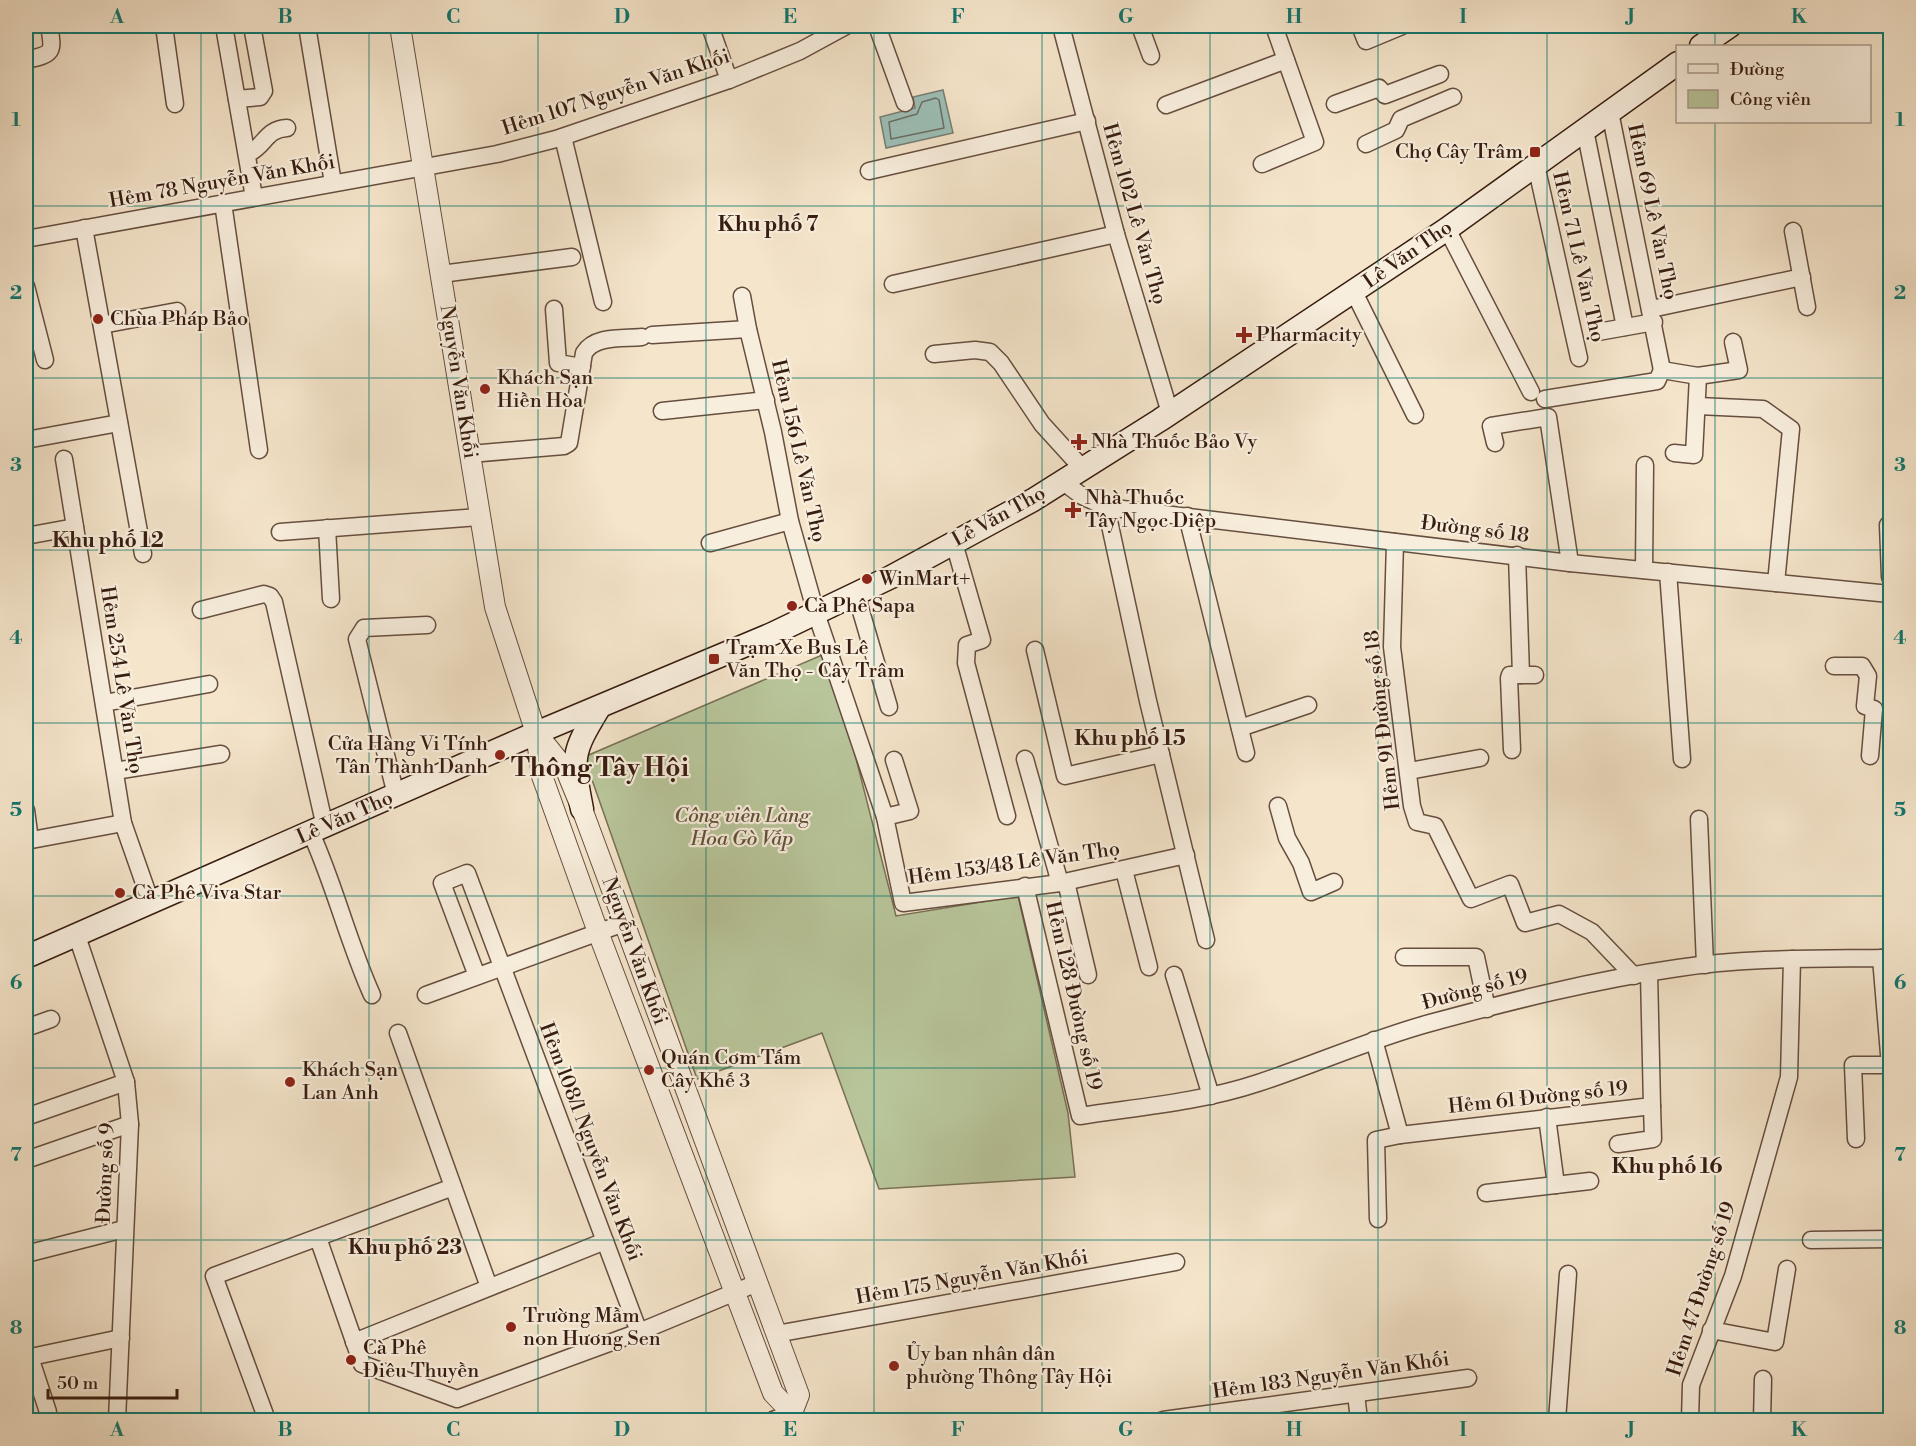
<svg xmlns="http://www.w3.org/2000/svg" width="1916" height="1446" viewBox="0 0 1916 1446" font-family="'Libre Bodoni',serif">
	<rect width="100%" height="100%" fill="#f5e5cb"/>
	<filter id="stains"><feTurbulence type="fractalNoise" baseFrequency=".00333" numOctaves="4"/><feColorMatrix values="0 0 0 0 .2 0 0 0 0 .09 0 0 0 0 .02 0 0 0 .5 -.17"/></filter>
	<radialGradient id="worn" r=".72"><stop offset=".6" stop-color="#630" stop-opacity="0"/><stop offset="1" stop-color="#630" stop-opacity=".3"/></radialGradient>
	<polygon fill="#b8c59a" stroke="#787055" stroke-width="1.5" points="829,652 896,916 1018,896 1068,1113 1075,1177 879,1189 822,1033 697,1079 584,757"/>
	<polygon fill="#9cbfb7" stroke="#747e74" stroke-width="1.5" points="943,90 953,133 886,148 880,117 915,108 913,97"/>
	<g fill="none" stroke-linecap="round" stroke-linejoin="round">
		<polygon stroke="#6a6e64" stroke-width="1.5" points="936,98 939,100 944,128 891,139 889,122 917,114 922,102"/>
		<defs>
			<g id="minor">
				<polyline points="164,26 175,104"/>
				<polyline points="224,26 254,197"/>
				<polyline points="307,26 333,183"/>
				<polyline points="710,26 729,80"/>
				<polyline points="877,26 905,103"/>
				<polyline points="1061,26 1116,234 1170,413"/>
				<polyline points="1140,26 1151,56"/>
				<polyline points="1360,26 1366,41 1402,26"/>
				<path d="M26 60C53 54 54 53 49 26"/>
				<polyline points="237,99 260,97 264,91 252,26"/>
				<polyline points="1335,104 1379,88 1385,95 1440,74"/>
				<polyline points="1166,105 1286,60"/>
				<polyline points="1610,112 1662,370"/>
				<polyline points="1585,130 1625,327"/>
				<polyline points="563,137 603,302"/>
				<polyline points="1366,144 1396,130 1401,119 1453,97"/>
				<path d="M247 154C265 147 265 129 287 128"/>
				<polyline points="1262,164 1315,142 1274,26"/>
				<polyline points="1536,165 1579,358"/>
				<polyline points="869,171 1087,121"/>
				<polyline points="223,203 259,450"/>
				<polyline points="84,228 143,554"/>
				<polyline points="1447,229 1531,392"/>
				<polyline points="1793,231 1807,307"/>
				<polyline points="26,239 497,154 556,139 729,80 800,51 846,26"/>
				<polyline points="441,274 572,257"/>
				<polyline points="893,284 1116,234"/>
				<polyline points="26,286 45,360"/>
				<polyline points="1354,292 1415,415"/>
				<polyline points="742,296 748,329 773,432 790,521 816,613 885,817"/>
				<polyline points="554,309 558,363 582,367"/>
				<polyline points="1651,309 1802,277"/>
				<polyline points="102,325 177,311"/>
				<polyline points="1598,332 1654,322"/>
				<polyline points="652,335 748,329"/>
				<polyline points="934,354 975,350 990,352 1001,363 1042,424 1082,468"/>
				<polyline points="1545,399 1657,381 1662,370 1698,376 1739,370 1733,342"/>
				<polyline points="1698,406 1763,409 1791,429 1776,583"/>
				<polyline points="662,411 766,400"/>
				<polyline points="26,440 119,423"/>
				<polyline points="1495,443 1491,426 1548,417 1570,563"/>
				<polyline points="1674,453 1694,455 1698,376"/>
				<path d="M470 454 564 446 569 443 584 353C595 335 623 339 642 337"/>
				<polyline points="64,459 123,823 151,903"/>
				<polyline points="1062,481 1082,496 1106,507 1570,563 1890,594"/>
				<polyline points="1106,507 1148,701 1206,940"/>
				<polyline points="1187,516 1246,753"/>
				<polyline points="1888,525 1890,577"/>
				<polyline points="327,528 331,599"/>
				<polyline points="280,532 479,517"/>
				<polyline points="26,536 75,527"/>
				<polyline points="1395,542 1392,647 1412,806 1417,822 1435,826 1471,899 1510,884 1525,923 1559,914 1592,932 1634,976"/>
				<polyline points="710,543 790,521"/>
				<polyline points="954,543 982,640 967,645 966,663 1007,816"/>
				<polyline points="1517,555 1521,675"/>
				<polyline points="1644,570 1645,465"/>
				<polyline points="1668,572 1682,759"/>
				<polyline points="856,594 889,707"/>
				<polyline points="201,610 264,594 270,596 274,602 325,827"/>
				<polyline points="1035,650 1065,776 1161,754"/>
				<polyline points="1834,666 1862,666 1868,676 1865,706 1874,709 1870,756"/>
				<polyline points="104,703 209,684"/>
				<polyline points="1240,728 1308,705"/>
				<polyline points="1512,750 1509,678 1510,675 1535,675"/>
				<polyline points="1025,759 1060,883"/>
				<polyline points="894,760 910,811 885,817 903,903 1060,883 1186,855"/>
				<polyline points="115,771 221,754"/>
				<polyline points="1409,771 1480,758"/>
				<polyline points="396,795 357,639 364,628 427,625"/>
				<polyline points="1278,806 1287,838 1301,863 1311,892 1334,882"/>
				<polyline points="26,810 30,840"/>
				<polyline points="1699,819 1705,965"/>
				<path d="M311 833C335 886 348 942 372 995"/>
				<polyline points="26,841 123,823"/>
				<polyline points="1124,870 1149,967"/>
				<polyline points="1066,882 1088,975"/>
				<path d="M1025 886 1080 1116C1139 1107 1201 1102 1258 1083 1316 1064 1371 1039 1430 1023 1511 1001 1594 980 1678 968 1748 957 1820 959 1890 958"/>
				<polyline points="77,936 126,1082 130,1124 117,1420"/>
				<polyline points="1404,957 1476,957 1487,1009"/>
				<polyline points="1881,958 1890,1066"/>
				<polyline points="1174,975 1211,1096"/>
				<polyline points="477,976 442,883 467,873 639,1332"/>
				<polyline points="426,995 624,923"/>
				<polyline points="26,1028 51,1019"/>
				<polyline points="398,1033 489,1287"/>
				<polyline points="1374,1040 1400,1135"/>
				<polyline points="26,1117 126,1082"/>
				<polyline points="1547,1117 1556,1185"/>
				<polyline points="1856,1139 1853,1065 1890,1065"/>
				<polyline points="1618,1144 1653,1139 1652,1106"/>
				<polyline points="26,1160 130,1124"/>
				<polyline points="1486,1193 1590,1181"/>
				<polyline points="1378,1219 1376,1140 1400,1135 1652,1106 1649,973"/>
				<polyline points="318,1238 362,1364 457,1399 639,1332 757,1283"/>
				<polyline points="1811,1240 1890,1239"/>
				<polyline points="26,1254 124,1229"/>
				<polyline points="1711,1330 1775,1342 1787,1269"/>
				<polyline points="776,1334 1176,1262"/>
				<polyline points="354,1342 605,1241"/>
				<polyline points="30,1357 48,1412"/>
				<polyline points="26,1358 121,1338"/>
				<polyline points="1356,1394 1359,1420"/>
				<polyline points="267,1420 214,1276 453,1187"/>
				<polyline points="773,1420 792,1413"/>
				<polyline points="1163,1420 1468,1378"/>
				<polyline points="1557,1420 1568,1274"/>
				<polyline points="1690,1420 1691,1385 1733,1276 1789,1077 1792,959"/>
				<polyline points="1762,1420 1763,1379"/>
			</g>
			<g id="tertiary">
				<polyline points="400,26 495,607 536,733 542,776 598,932 773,1393 792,1413 795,1420"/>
				<polyline points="537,734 566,770 582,809 799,1395 792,1413"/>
			</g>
			<g id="secondary">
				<polyline points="1701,46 1730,26"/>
				<path d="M582 809C572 757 571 754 599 708"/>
				<polyline points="26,957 536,733 772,634 891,577 1033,500 1160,420 1447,229 1678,63"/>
			</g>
		</defs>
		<use href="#minor" stroke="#664e3f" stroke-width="19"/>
		<use href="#tertiary" stroke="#664e3f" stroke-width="22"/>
		<use href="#secondary" stroke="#371c10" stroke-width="25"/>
		<use href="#minor" stroke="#f8eedd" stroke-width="16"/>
		<use href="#tertiary" stroke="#f8eedd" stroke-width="20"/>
		<use href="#secondary" stroke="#f8eedd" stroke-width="22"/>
	</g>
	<path fill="none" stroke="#0f766e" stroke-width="1.5" stroke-opacity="0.55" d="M201 26V1420M369 26V1420M538 26V1420M706 26V1420M874 26V1420M1042 26V1420M1210 26V1420M1378 26V1420M1547 26V1420M1715 26V46M1715 122V1420M26 206H1890M26 378H1890M26 550H1890M26 723H1890M26 896H1890M26 1068H1890M26 1240H1890"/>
	<g fill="#8f2418" stroke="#f8eedd" stroke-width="2">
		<rect x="1529" y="146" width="12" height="12" rx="3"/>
		<circle cx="98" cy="319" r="6"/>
		<path d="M1241 326h6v6h6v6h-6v6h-6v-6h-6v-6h6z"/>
		<circle cx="485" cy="389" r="6"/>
		<path d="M1076 433h6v6h6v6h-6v6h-6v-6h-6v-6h6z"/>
		<path d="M1070 501h6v6h6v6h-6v6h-6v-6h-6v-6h6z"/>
		<circle cx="867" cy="579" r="6"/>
		<circle cx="792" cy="606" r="6"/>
		<rect x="708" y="653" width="12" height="12" rx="3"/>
		<circle cx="500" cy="755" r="6"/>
		<circle cx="120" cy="893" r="6"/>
		<circle cx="649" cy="1070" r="6"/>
		<circle cx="290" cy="1082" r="6"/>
		<circle cx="511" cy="1327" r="6"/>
		<circle cx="351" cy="1360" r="6"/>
		<circle cx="894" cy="1366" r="6"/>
	</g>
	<g text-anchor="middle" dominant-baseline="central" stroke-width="4.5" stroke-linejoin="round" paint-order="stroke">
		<g font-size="20" fill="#371c10" stroke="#f8eedd">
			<text transform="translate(616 93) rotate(-18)">Hẻm 107 Nguyễn Văn Khối</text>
			<text transform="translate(222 182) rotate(-10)">Hẻm 78 Nguyễn Văn Khối</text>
			<text transform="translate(1652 212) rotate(78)">Hẻm 69 Lê Văn Thọ</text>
			<text transform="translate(1134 214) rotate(74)">Hẻm 102 Lê Văn Thọ</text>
			<text transform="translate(1408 255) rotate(-35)">Lê Văn Thọ</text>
			<text transform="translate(1578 257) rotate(77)">Hẻm 71 Lê Văn Thọ</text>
			<text transform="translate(458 382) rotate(81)">Nguyễn Văn Khối</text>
			<text transform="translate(798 451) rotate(77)">Hẻm 156 Lê Văn Thọ</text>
			<text transform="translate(999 517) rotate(-29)">Lê Văn Thọ</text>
			<text transform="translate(1475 530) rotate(7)">Đường số 18</text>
			<text transform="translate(121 680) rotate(81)">Hẻm 254 Lê Văn Thọ</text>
			<text transform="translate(1383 720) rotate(-97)">Hẻm 91 Đường số 18</text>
			<text transform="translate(345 818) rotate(-24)">Lê Văn Thọ</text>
			<text transform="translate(1014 864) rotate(-8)">Hẻm 153/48 Lê Văn Thọ</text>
			<text transform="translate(634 951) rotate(70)">Nguyễn Văn Khối</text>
			<text transform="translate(1475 990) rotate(-15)">Đường số 19</text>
			<text transform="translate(1073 996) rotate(77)">Hẻm 128 Đường số 19</text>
			<text transform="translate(1538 1098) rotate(-6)">Hẻm 61 Đường số 19</text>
			<text transform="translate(590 1142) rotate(69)">Hẻm 108/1 Nguyễn Văn Khối</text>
			<text transform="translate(106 1173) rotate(-88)">Đường số 9</text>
			<text transform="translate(972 1278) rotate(-10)">Hẻm 175 Nguyễn Văn Khối</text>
			<text transform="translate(1702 1289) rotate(-72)">Hẻm 47 Đường số 19</text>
			<text transform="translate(1331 1376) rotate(-8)">Hẻm 183 Nguyễn Văn Khối</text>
		</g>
		<g font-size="20" fill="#371c10" stroke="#f8eedd" text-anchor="start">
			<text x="1523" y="152" text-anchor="end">Chợ Cây Trâm</text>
			<text x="110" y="319">Chùa Pháp Bảo</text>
			<text x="1256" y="335">Pharmacity</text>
			<text x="497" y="378">Khách Sạn<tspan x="497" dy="23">Hiền Hòa</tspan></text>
			<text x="1091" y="442">Nhà Thuốc Bảo Vy</text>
			<text x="1085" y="498">Nhà Thuốc<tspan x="1085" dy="23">Tây Ngọc Diệp</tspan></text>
			<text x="879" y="579">WinMart+</text>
			<text x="804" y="606">Cà Phê Sapa</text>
			<text x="726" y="648">Trạm Xe Bus Lê<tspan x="726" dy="23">Văn Thọ - Cây Trâm</tspan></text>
			<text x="488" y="744" text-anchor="end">Cửa Hàng Vi Tính<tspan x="488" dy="23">Tân Thành Danh</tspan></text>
			<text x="132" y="893">Cà Phê Viva Star</text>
			<text x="661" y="1058">Quán Cơm Tấm<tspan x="661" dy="23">Cây Khế 3</tspan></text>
			<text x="302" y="1070">Khách Sạn<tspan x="302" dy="23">Lan Anh</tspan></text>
			<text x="523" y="1316">Trường Mầm<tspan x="523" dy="23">non Hương Sen</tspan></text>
			<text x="363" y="1348">Cà Phê<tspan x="363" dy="23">Điêu Thuyền</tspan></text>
			<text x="906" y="1354">Ủy ban nhân dân<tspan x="906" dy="23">phường Thông Tây Hội</tspan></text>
		</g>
		<g font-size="20" font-style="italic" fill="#5e4f39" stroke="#f8eedd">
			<text x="742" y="816">Công viên Làng<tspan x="742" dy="23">Hoa Gò Vấp</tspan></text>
		</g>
		<g font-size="21" font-weight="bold" fill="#371c10" stroke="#f8eedd">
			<text x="768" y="225">Khu phố 7</text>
			<text x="108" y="541">Khu phố 12</text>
			<text x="1130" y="739">Khu phố 15</text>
			<text x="1667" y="1167">Khu phố 16</text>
			<text x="405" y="1248">Khu phố 23</text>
		</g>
		<g font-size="26" font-weight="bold" fill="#371c10" stroke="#f8eedd">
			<text x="600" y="768">Thông Tây Hội</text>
		</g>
	</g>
	<rect width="1916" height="1446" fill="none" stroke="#f5e5cb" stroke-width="66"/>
	<rect x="1676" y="45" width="195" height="78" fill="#f8eedd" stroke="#ab9a8b" stroke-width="1.5"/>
	<rect x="1688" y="64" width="30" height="9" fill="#f8eedd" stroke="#ab9a8b" stroke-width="1.5"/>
	<text x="1730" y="75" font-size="18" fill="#371c10">Đường</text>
	<rect x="1688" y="90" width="30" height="18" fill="#b8c59a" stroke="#ab9a8b" stroke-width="1.5"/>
	<text x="1730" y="105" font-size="18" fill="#371c10">Công viên</text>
	<path d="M48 1389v9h129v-9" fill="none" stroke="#371c10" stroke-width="3"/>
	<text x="57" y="1389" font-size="18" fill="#371c10" stroke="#f8eedd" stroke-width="4.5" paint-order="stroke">50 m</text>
	<rect x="33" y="33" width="1850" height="1380" fill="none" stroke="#0f766e" stroke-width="2"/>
	<g font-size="20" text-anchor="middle" font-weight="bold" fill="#0f766e">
		<text x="117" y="23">A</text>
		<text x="285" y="23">B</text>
		<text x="453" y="23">C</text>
		<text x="622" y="23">D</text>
		<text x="790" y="23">E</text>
		<text x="958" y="23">F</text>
		<text x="1126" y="23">G</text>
		<text x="1294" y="23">H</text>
		<text x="1463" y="23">I</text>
		<text x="1631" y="23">J</text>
		<text x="1799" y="23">K</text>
		<text x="16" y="126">1</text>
		<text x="1900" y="126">1</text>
		<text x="16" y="299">2</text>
		<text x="1900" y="299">2</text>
		<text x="16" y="471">3</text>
		<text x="1900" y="471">3</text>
		<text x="16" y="644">4</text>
		<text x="1900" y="644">4</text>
		<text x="16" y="816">5</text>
		<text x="1900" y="816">5</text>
		<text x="16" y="989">6</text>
		<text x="1900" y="989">6</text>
		<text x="16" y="1161">7</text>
		<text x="1900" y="1161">7</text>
		<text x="16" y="1334">8</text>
		<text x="1900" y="1334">8</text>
		<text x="117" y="1436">A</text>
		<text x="285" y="1436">B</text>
		<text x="453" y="1436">C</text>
		<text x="622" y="1436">D</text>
		<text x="790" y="1436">E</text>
		<text x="958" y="1436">F</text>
		<text x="1126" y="1436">G</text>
		<text x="1294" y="1436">H</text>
		<text x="1463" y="1436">I</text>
		<text x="1631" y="1436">J</text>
		<text x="1799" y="1436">K</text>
	</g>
	<rect width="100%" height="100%" filter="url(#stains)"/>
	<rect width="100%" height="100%" fill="url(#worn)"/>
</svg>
